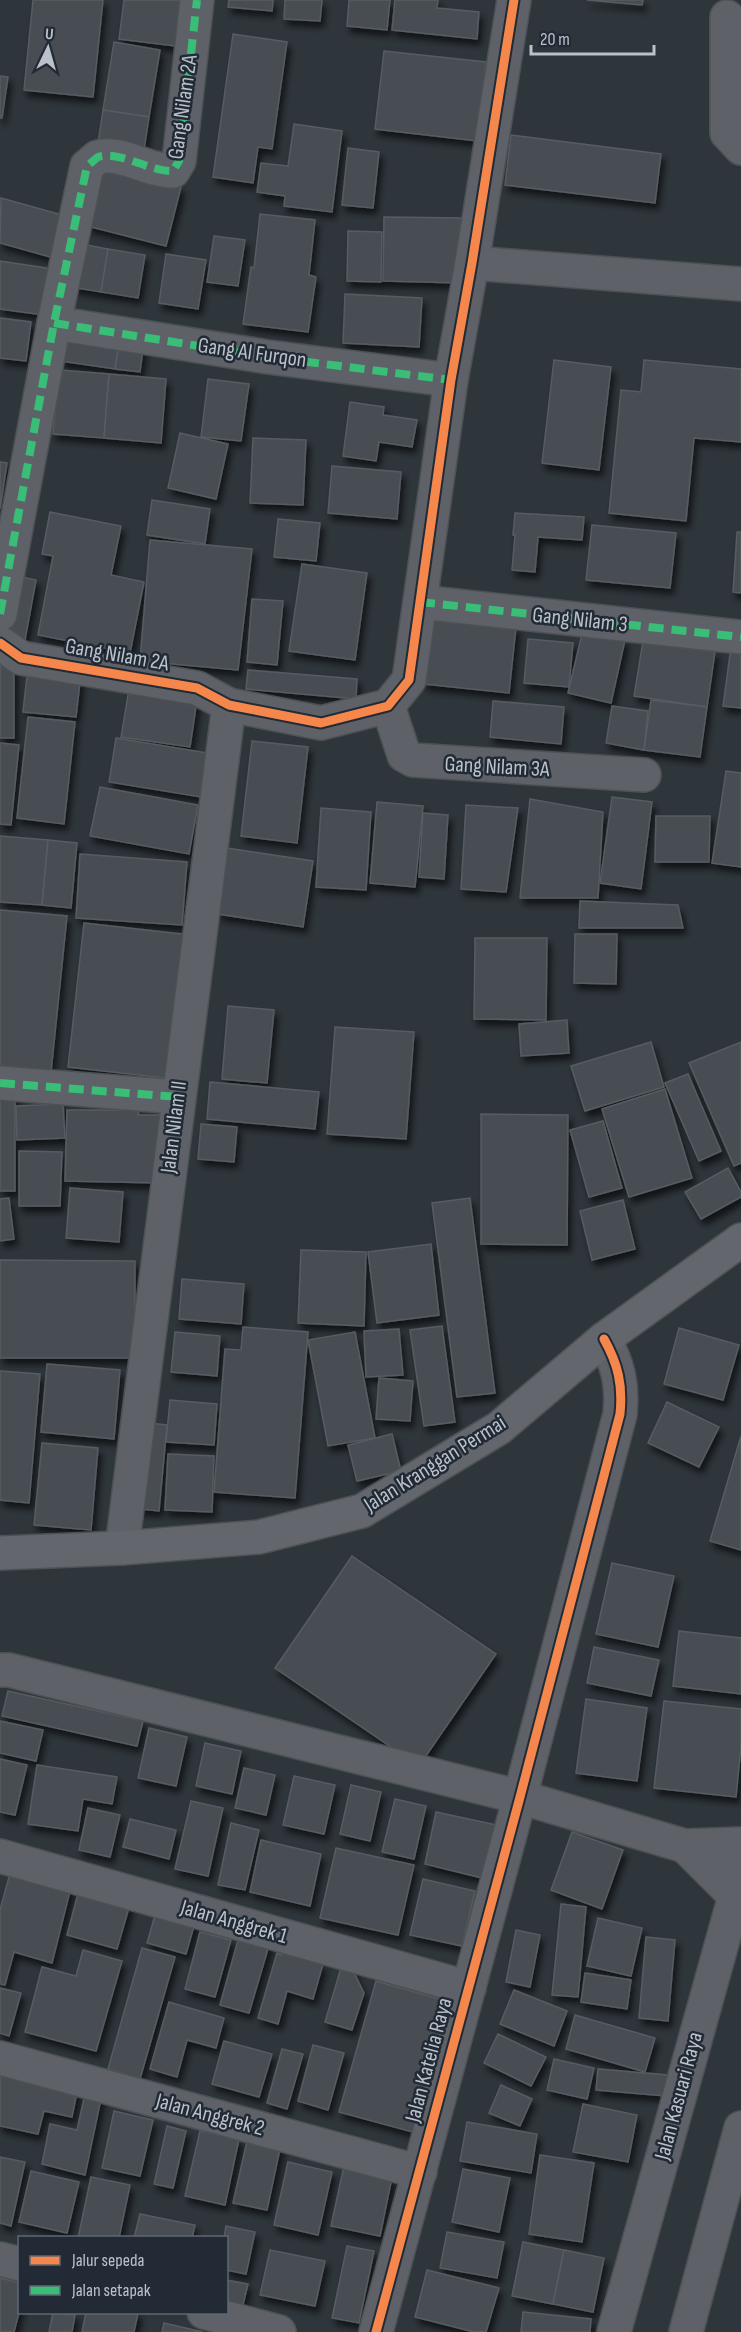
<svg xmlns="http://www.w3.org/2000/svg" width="741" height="2332" viewBox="0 0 741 2332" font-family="'Sofia Sans Condensed',sans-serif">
	<defs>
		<filter id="shadow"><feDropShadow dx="3.5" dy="6" stdDeviation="3" flood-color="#0009"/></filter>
	</defs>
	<rect width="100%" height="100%" fill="#2e353b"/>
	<g fill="#474d52" stroke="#575c62" stroke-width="1.5" filter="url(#shadow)">
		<polygon points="33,0 103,0 93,97 24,90"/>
		<polygon points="124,0 197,0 191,48 119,39"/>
		<polygon points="229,0 273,0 272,11 228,7"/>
		<polygon points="285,0 322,0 320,21 284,19"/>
		<polygon points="349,0 390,0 387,30 347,26"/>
		<polygon points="395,0 438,0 437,8 479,12 477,39 392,30"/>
		<polygon points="587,0 643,0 642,5"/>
		<polygon points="233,34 287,42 272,149 258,147 253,183 213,177"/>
		<polygon points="114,42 160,50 149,117 103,110"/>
		<polygon points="384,51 486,62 477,141 375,129"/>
		<polygon points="0,76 8,77 2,118 0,118"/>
		<polygon points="103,110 149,117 144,150 98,143"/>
		<polygon points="294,124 342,131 332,212 284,206 285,196 257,192 261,163 288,166"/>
		<polygon points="511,135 661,154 655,203 505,185"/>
		<polygon points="348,148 379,152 373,208 342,205"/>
		<polygon points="102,167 181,187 166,246 87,226"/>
		<polygon points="1,198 66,216 54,258 0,243"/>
		<polygon points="260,214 315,220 309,275 316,277 308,332 243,324 251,267 254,268"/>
		<polygon points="384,217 463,218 461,283 383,281"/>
		<polygon points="348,231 382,232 381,282 347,281"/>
		<polygon points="214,236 245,240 238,286 207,282"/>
		<polygon points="77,243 108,249 101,292 70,287"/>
		<polygon points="108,249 145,255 138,298 101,292"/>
		<polygon points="166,254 206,260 198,309 159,303"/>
		<polygon points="0,261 59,270 51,316 0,309"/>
		<polygon points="345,294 422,298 419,347 343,343"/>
		<polygon points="0,318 31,322 26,361 0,358"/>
		<polygon points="65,331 120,339 115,369 61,361"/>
		<polygon points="120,339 144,342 140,372 115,369"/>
		<polygon points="554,360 611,367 599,470 542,463"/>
		<polygon points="644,360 741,369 741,442 694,438 686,521 609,513 621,390 641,392"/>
		<polygon points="59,370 109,374 104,438 53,434"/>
		<polygon points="109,374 166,379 161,443 104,438"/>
		<polygon points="208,379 249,384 241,441 201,437"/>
		<polygon points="350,402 384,407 383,415 417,420 412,447 379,442 376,461 343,456"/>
		<polygon points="180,433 228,444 216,499 168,488"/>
		<polygon points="253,438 306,440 303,505 250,503"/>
		<polygon points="0,462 7,463 0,509"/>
		<polygon points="332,466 401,472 397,519 328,513"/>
		<polygon points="152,500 210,509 205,544 147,535"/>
		<polygon points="50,512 121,526 111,575 144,582 130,653 38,635 53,556 42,554"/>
		<polygon points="515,513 584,517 582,540 538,537 535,572 512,570 515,535 513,535"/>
		<polygon points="278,519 320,523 316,561 274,557"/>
		<polygon points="592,525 676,533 670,588 586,580"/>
		<polygon points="737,532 741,532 741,593 733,592"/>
		<polygon points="150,540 252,549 238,670 140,661"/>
		<polygon points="302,564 367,573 355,660 289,651"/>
		<polygon points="13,575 36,580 25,640 2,636"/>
		<polygon points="252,599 283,601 277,665 247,662"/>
		<polygon points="431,618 516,627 509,693 424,684"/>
		<polygon points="583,630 625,640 611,703 568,693"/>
		<polygon points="528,639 573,643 569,687 524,683"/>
		<polygon points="643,641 715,652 707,707 634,696"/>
		<polygon points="731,647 741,648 741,708 723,706"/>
		<polygon points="14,657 14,738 0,738 0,658"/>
		<polygon points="28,667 81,673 76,717 23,712"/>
		<polygon points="248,670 357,679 356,699 246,689"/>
		<polygon points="130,683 198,693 190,747 121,737"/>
		<polygon points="651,700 707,707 700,757 644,750"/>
		<polygon points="493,701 564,707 561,744 490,737"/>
		<polygon points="612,706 648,711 644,750 606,743"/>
		<polygon points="28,717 75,722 64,824 17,818"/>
		<polygon points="116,738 214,754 207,798 109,782"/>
		<polygon points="252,741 308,747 297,843 241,836"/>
		<polygon points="0,743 19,745 11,825 0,824"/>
		<polygon points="726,771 741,773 741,867 712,863"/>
		<polygon points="100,787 198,805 189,854 90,836"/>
		<polygon points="612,797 652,802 641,889 600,883"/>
		<polygon points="530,799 603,812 598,898 520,898"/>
		<polygon points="377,802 423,806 415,887 370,883"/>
		<polygon points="466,805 518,808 506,892 461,889"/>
		<polygon points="321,808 371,812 366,890 316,887"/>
		<polygon points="423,813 448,815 444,879 419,877"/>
		<polygon points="656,816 710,816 709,862 655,862"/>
		<polygon points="0,836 48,840 42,905 0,902"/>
		<polygon points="48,840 77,843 71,908 42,905"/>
		<polygon points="227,848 313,861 303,927 218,914"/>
		<polygon points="80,854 187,862 182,925 76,918"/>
		<polygon points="580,901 678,905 683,928 579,928"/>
		<polygon points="0,910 67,916 51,1072 0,1067"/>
		<polygon points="84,923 190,935 174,1079 68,1067"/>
		<polygon points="575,934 617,934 616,984 574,983"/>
		<polygon points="475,938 547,938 546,1020 474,1019"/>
		<polygon points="228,1006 274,1010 267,1083 222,1079"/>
		<polygon points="567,1020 569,1053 521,1056 519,1024"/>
		<polygon points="335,1027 414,1032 406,1139 327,1134"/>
		<polygon points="651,1042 664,1087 585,1111 571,1066"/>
		<polygon points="741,1042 741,1163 734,1166 689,1063"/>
		<polygon points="688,1074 721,1151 699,1161 665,1083"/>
		<polygon points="210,1082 319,1092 315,1129 207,1119"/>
		<polygon points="665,1089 692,1178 629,1197 602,1109"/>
		<rect x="0" y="1096" width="15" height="95"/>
		<polygon points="63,1104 65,1138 17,1140 16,1106"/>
		<polygon points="67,1110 139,1110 138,1115 162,1115 160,1183 65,1181"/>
		<polygon points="481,1114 568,1115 567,1245 481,1244"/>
		<polygon points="603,1121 622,1188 589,1197 570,1130"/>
		<polygon points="201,1124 237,1127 234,1162 198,1159"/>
		<polygon points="19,1151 62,1152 60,1206 19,1206"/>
		<polygon points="728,1168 741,1192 741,1197 701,1219 685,1192"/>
		<polygon points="70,1188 123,1192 119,1242 66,1238"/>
		<polygon points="9,1198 14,1239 0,1241 0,1199"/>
		<polygon points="470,1198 495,1393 457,1397 432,1203"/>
		<polygon points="623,1200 635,1249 592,1260 580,1211"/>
		<polygon points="431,1244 439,1315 377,1323 368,1252"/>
		<polygon points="301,1250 366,1252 364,1326 298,1323"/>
		<polygon points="0,1260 135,1261 135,1358 0,1358"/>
		<polygon points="182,1279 244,1284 241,1324 179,1319"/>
		<polygon points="442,1326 455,1422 424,1426 410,1330"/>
		<polygon points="243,1327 308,1332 295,1498 214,1492 225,1349 241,1350"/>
		<polygon points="679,1328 739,1345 723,1400 664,1384"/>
		<polygon points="399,1329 403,1375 366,1377 364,1331"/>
		<polygon points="175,1332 220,1336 217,1376 171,1372"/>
		<polygon points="355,1332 375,1438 328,1446 308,1340"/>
		<polygon points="47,1364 120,1370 114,1439 41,1432"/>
		<polygon points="0,1371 40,1374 29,1503 0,1500"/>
		<polygon points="379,1378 413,1381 410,1421 376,1419"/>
		<polygon points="170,1400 217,1404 214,1445 166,1442"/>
		<polygon points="667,1402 719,1427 699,1467 648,1443"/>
		<polygon points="139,1422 167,1425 159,1511 131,1508"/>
		<polygon points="392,1434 401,1471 357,1481 348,1445"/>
		<polygon points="741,1436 741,1550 710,1541"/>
		<polygon points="42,1443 98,1448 91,1530 34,1525"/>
		<polygon points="168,1454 214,1456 212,1512 165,1510"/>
		<polygon points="352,1556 496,1654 419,1766 275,1668"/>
		<polygon points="612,1563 674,1576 658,1647 596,1634"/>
		<polygon points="679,1631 741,1638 741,1694 673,1686"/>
		<polygon points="594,1647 659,1660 651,1696 587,1683"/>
		<polygon points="8,1691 143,1721 137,1746 2,1716"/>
		<polygon points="586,1699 647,1708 637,1781 576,1773"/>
		<polygon points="664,1701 741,1709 741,1746 736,1797 654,1788"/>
		<polygon points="0,1721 43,1730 36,1761 0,1753"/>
		<polygon points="149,1728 187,1737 176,1786 138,1778"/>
		<polygon points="205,1743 241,1751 232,1794 196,1786"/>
		<polygon points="0,1759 27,1765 15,1815 0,1812"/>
		<polygon points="37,1765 117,1777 112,1804 83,1799 78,1831 28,1824"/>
		<polygon points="244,1768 275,1775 266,1815 235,1808"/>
		<polygon points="294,1776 335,1785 324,1834 283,1825"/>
		<polygon points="351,1785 381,1792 370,1841 340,1834"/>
		<polygon points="395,1799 426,1806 414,1859 382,1852"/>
		<polygon points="191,1801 223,1808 208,1876 175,1869"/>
		<polygon points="88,1808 120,1815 110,1857 79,1850"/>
		<polygon points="436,1812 497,1825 486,1879 425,1864"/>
		<polygon points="130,1819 176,1830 169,1859 123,1847"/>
		<polygon points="231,1823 259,1830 245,1890 218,1885"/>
		<polygon points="572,1832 623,1850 602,1909 551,1890"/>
		<polygon points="261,1840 321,1854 310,1906 250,1892"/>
		<polygon points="336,1848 414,1865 398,1935 320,1918"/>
		<polygon points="12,1866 72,1883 52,1963 14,1952 5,1985 0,1984 0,1910"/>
		<polygon points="423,1879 475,1891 462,1946 410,1935"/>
		<polygon points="79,1890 130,1904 117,1949 67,1935"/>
		<polygon points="561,1904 586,1907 578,1997 552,1995"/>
		<polygon points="157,1908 196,1919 186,1954 147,1943"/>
		<polygon points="598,1918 642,1928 631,1976 587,1966"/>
		<polygon points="516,1930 540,1935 530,1987 506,1982"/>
		<polygon points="200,1932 231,1940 215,1997 185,1989"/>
		<polygon points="240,1933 270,1942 249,2013 220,2005"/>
		<polygon points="646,1937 675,1940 668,2021 639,2018"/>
		<polygon points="142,1948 175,1957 140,2079 108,2069"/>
		<polygon points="83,1950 122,1961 96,2051 25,2032 42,1967 76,1976"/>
		<polygon points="281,1952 323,1964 313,1999 287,1991 278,2024 258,2018 277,1953 281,1955"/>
		<polygon points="345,1954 364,1993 352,2030 325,2022"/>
		<polygon points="585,1973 631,1980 627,2009 581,2002"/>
		<polygon points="376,1981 450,2002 413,2132 339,2112"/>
		<polygon points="0,1988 21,1993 9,2036 0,2033"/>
		<polygon points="514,1990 567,2011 554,2046 500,2024"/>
		<polygon points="169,2002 224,2018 216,2048 187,2040 177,2077 150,2069"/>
		<polygon points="575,2015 655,2038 645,2072 566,2049"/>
		<polygon points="498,2034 546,2057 531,2086 484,2063"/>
		<polygon points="224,2041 272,2054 259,2097 212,2084"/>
		<polygon points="313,2045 344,2053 328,2110 298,2101"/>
		<polygon points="282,2049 303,2054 287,2109 267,2103"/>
		<polygon points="554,2059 594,2068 587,2099 547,2090"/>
		<polygon points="0,2066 78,2087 72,2117 44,2111 38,2134 0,2126"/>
		<polygon points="598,2069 668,2075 666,2096 596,2090"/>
		<polygon points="501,2085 532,2099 520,2126 489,2113"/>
		<polygon points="86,2090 102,2094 85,2175 42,2164 50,2124 77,2130"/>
		<polygon points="583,2104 637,2115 628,2162 573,2152"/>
		<polygon points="114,2111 153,2120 140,2176 102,2168"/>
		<polygon points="467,2122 537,2134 531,2173 460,2161"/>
		<polygon points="167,2126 186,2131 173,2188 154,2184"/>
		<polygon points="200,2131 239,2139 225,2205 185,2196"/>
		<polygon points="248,2137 281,2144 267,2210 233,2203"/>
		<polygon points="540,2155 594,2163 582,2242 529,2234"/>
		<polygon points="0,2157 25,2162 11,2226 0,2223"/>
		<polygon points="288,2162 332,2172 318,2235 274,2225"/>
		<polygon points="344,2166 392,2177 380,2236 331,2226"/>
		<polygon points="463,2169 510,2178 499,2232 452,2222"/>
		<polygon points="31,2171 79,2182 67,2233 19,2222"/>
		<polygon points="91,2177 130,2185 119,2238 78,2238"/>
		<polygon points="140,2214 195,2225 192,2238 134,2238"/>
		<polygon points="226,2226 255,2232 246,2274 226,2270 226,2238 224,2238"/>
		<polygon points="447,2232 504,2242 497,2278 440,2268"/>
		<polygon points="523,2242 564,2250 553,2304 512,2296"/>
		<polygon points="347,2246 374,2251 359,2323 332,2318"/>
		<polygon points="270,2250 325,2261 315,2306 260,2295"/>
		<polygon points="564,2250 604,2258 593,2312 553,2304"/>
		<polygon points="427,2270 499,2288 486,2332 474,2332 415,2317"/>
		<polygon points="0,2278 20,2283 20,2309 14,2332 0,2332"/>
		<polygon points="226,2280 248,2284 240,2317 226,2312"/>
		<polygon points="53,2312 75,2315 72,2332 49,2332"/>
		<polygon points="86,2312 136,2312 138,2313 134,2332 82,2332"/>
		<polygon points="523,2312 591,2319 590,2332 521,2332"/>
		<polygon points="164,2323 203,2332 162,2332"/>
	</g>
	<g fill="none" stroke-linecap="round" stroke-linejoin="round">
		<defs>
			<g id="street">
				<polyline points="727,17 727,133 741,148"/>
				<polyline points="472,263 741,284"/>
				<polyline points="54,323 268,357 451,380"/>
				<polyline points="420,602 741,637"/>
				<path d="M0 614 54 323 87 166C90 164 95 159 98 157 119 150 150 172 173 171L179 161 197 0"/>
				<polyline points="0,643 21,658 197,688 229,705 321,723 388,706 409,680 451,380 472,263 514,0"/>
				<polyline points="388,706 404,755 413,760 644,775"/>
				<polyline points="0,1083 178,1097"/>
				<polyline points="122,1548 229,705"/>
				<polyline points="0,1670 9,1670 520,1797 685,1846"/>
				<polyline points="741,1844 685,1846 735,1896 741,1898"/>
				<polyline points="0,1856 469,1988"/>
				<polyline points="0,2058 420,2172"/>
				<polyline points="0,2259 20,2264"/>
				<polyline points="204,2312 279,2332"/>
				<path d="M376 2332 520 1797 620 1414C623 1385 618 1364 604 1339"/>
				<polyline points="614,2332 735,1896 741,1859"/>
				<polyline points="686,2332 741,2128"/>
			</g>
			<polyline id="secondary" points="0,1553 122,1548 259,1537 362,1511 499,1428 604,1339 741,1240"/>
		</defs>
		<use href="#street" stroke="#4c5155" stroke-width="36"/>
		<use href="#secondary" stroke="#4c5155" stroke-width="36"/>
		<use href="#street" stroke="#5e6268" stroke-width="33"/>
		<use href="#secondary" stroke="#63676d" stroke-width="33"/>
		<g stroke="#3abd76" stroke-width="8" stroke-dasharray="15 8" stroke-linecap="butt">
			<polyline points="54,323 268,357 451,380"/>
			<polyline points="420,602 741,637"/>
			<path d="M0 614 54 323 87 166C90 164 95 159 98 157 119 150 150 172 173 171L179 161 197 0"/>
			<polyline points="0,1083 178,1097"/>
		</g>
		<defs>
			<g id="cycleway">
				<polyline points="0,643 21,658 197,688 229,705 321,723 388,706 409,680 451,380 472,263 514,0"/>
				<path d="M376 2332 520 1797 620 1414C623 1385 618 1364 604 1339"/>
			</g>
		</defs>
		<use href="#cycleway" stroke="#222b35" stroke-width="13"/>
		<use href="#cycleway" stroke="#f5874c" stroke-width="9"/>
	</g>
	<g text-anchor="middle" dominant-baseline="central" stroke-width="5" stroke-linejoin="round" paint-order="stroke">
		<g font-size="22" fill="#bac1ca" stroke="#222b35">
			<text transform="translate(183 107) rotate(-82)">Gang Nilam 2A</text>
			<text transform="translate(252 353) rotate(8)">Gang Al Furqon</text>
			<text transform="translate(580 620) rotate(6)">Gang Nilam 3</text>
			<text transform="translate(117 655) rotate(10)">Gang Nilam 2A</text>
			<text transform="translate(497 767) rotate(3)">Gang Nilam 3A</text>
			<text transform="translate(174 1127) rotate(-83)">Jalan Nilam II</text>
			<text transform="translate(435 1464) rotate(-32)">Jalan Kranggan Permai</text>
			<text transform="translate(234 1922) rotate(16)">Jalan Anggrek 1</text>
			<text transform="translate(429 2060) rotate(-75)">Jalan Katelia Raya</text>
			<text transform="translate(679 2096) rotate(-75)">Jalan Kasuari Raya</text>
			<text transform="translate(210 2115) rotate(15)">Jalan Anggrek 2</text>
		</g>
	</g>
	<rect x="18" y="2236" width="210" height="78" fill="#222b35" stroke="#5f6771" stroke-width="1.5"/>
	<rect x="30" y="2256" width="30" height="9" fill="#f5874c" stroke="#5f6771" stroke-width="1.5"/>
	<text x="72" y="2266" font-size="18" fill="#bac1ca">Jalur sepeda</text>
	<rect x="30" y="2286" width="30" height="9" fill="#3abd76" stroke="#5f6771" stroke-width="1.5"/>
	<text x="72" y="2296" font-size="18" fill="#bac1ca">Jalan setapak</text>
	<g transform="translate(48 48) rotate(5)" stroke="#222b35" stroke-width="4.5" paint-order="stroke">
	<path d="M0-4.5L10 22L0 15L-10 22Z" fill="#bac1ca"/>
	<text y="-9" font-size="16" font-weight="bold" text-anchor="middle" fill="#bac1ca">U</text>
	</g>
	<path d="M531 45v9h123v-9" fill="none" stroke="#bac1ca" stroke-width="3"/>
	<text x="540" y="45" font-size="18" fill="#bac1ca" stroke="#222b35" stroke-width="4.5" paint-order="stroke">20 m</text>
</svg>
